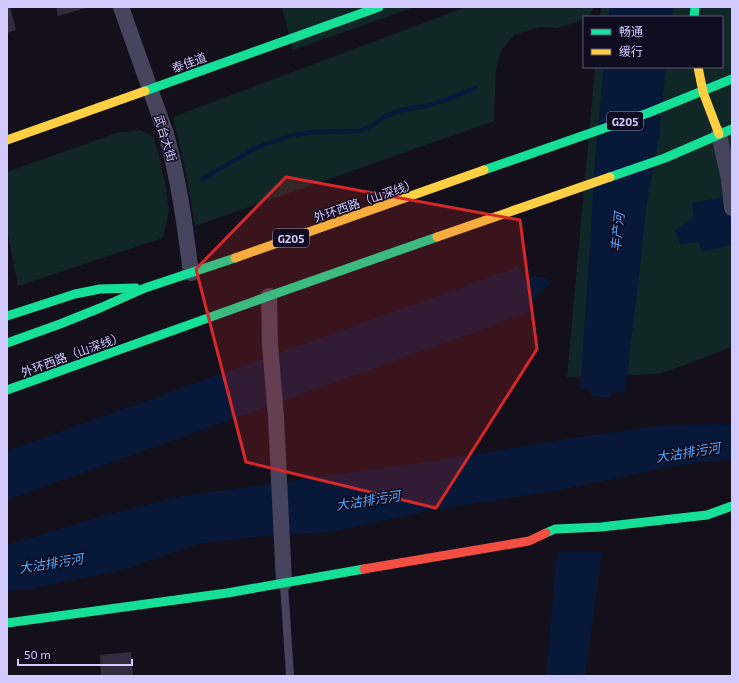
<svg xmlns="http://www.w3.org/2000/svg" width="739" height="683" viewBox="0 0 739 683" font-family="'Exo 2','Noto Sans SC',sans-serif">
	<rect width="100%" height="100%" fill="#13101b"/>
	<g fill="#102627">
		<polygon points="282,7 415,7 293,50"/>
		<polygon points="466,7 594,7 589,16 584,17 584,18 575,23 556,28 540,27 515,35 502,49 496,68 494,121 195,226 186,174 173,117"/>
		<polygon points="601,7 732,7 732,347 660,374 567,377 595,67 722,67 722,17 600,17"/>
		<polygon points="140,130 154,137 165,182 169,211 163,238 18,286 7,230 7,172 117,133"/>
	</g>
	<g fill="#081839">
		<polygon points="610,7 673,7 672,17 609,17"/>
		<polygon points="604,67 666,67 659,136 646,207 640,267 625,393 612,392 611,398 591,396 591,390 580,389 588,275 595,159"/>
		<polygon points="732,192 732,244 703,252 698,242 680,244 675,230 694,217 692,203 714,199"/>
		<polygon points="518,267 522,276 547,277 549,285 529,302 533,311 7,500 7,451"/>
		<polygon points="723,424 732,425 732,459 673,466 561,490 434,510 331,532 254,537 197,544 123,570 28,589 7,591 7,545 102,516 182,496 434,461 578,437 665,425"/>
		<polygon points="557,551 602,552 585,676 546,676"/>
	</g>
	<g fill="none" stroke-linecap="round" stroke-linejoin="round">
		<polyline stroke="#081839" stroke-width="4.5" points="202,179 256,148 289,136 314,132 359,131 371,126 384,117 398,111 434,104 476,88"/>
	</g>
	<g fill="#312d3e">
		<polygon points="7,7 10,7 16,30 7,33"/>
		<polygon points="56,7 86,7 86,8 58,16"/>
		<polygon points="131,652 133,676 101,676 100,655"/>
	</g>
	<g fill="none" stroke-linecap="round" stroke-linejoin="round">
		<polyline stroke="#46445c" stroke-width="8" points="284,585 290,676"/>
		<g stroke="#46445c" stroke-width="16">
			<path d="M121 7 166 134C179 180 185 226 191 273"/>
			<polyline points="719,134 729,179 732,208"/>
			<polyline points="269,296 270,345 276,417 284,583"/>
		</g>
		<g stroke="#16e098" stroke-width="9">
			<polyline points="694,17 695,7"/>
			<polyline points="145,91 379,7"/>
			<polyline points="484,170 648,113 732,79"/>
			<polyline points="610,177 665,158 732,129"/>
			<polyline points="7,316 75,294 100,289 136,288"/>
			<polyline points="7,343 60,324 100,308 145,288 235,258"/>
			<polyline points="7,390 269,296 437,237"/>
			<polyline points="546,533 555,529 601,527 707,515 732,506"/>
			<polyline points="7,623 227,593 364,569"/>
		</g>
		<g stroke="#ffcf43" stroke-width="9">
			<polyline points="698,67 703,92 719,134"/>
			<polyline points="7,140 145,91"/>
			<polyline points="437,237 610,177"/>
			<polyline points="235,258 484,170"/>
		</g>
		<polyline stroke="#f24e42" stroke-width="9" points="364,569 529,541 546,533"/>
	</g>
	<path fill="#d62828" fill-opacity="0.2" stroke="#d62828" stroke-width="3" stroke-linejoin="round" d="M286 177 520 220 537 349 436 508 246 462 196 269Z"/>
	<g text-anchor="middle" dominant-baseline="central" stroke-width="3" stroke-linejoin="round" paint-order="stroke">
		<g fill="#100c1f" stroke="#9891bc" stroke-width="1">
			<rect x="607" y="112" width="36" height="18" rx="3"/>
			<rect x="273" y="229" width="36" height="18" rx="3"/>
		</g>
		<g font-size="11" font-weight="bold" fill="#d2caff">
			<text x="625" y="121">G205</text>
			<text x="291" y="238">G205</text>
		</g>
		<g font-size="12" fill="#d2caff" stroke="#100c1f">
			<text transform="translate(189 62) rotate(-20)">泰佳道</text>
			<text transform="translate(166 138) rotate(73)">武台大街</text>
			<text transform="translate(365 200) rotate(-19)">外环西路（山深线）</text>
			<text transform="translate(72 354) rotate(-20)">外环西路（山深线）</text>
		</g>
		<g font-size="13" font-style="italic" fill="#58abff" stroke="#100c1f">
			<text transform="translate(617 232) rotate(-84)">丰产河</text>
			<text transform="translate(688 452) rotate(-9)">大沽排污河</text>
			<text transform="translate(368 500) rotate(-9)">大沽排污河</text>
			<text transform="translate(51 563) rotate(-9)">大沽排污河</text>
		</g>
	</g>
	<rect width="739" height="683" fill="none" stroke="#d2caff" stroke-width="16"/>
	<rect x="583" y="16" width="140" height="52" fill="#100c1f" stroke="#5e5879"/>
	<rect x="591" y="29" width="20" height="6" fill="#16e098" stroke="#5e5879"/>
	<text x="619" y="36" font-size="12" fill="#d2caff">畅通</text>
	<rect x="591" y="49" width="20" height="6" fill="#ffcf43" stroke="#5e5879"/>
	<text x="619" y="56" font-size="12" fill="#d2caff">缓行</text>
	<path d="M18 659v6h114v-6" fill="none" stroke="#d2caff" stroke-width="2"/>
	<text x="24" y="659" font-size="12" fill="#d2caff" stroke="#100c1f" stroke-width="3" paint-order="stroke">50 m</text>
</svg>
